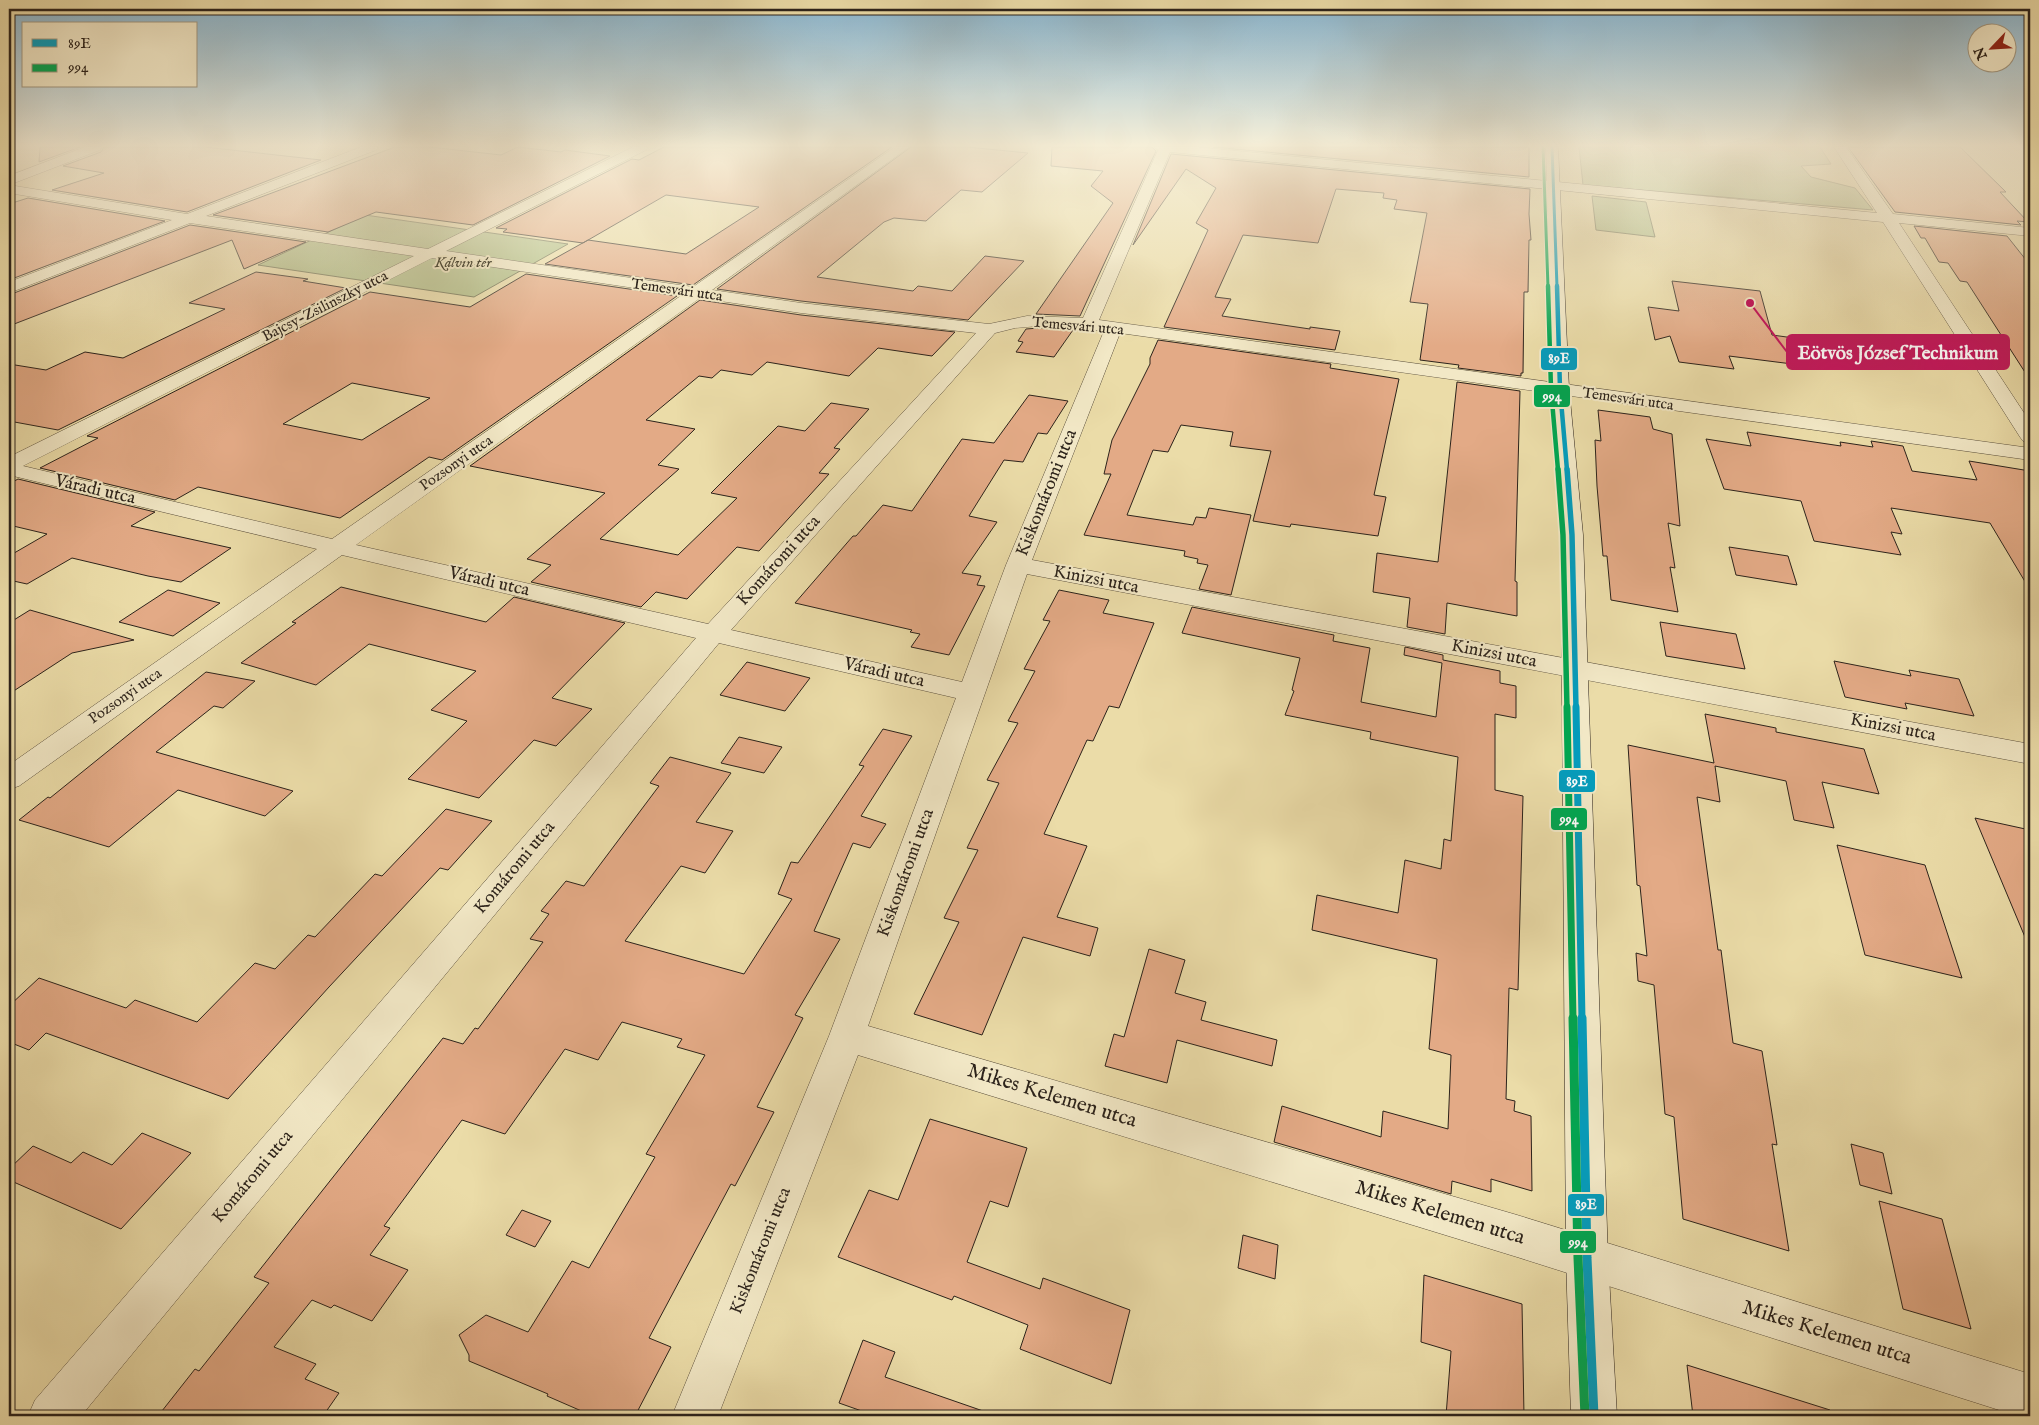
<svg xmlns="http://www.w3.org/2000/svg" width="2039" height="1425" viewBox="0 0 2039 1425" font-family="'IM FELL English',serif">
	<rect width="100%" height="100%" fill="#ebdca8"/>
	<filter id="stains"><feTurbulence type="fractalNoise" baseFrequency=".004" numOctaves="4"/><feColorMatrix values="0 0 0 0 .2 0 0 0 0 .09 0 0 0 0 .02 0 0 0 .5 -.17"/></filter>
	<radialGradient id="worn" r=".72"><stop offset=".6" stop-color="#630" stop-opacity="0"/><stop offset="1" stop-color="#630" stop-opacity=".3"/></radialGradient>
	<g fill="#b3c18a" stroke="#707252">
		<polygon points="1579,147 1820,147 1831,164 1801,166 1811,177 1855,188 1873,210 1583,185"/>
		<polygon points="1592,196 1646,202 1655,237 1596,230"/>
		<polygon points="365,215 568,244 474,297 258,265"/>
	</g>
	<g fill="#e3aa86" stroke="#2c231b" fill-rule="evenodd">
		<polygon points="40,147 80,147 39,162"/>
		<polygon points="104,147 205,147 321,160 187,212 52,190 104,173 63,166 101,152"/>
		<polygon points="395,147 430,147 501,155 518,147 561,152 565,150 610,156 473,225 376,212 328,232 213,215"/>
		<polygon points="664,147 892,147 693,285 545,264 588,240 686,254 759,207 666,195 583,243 503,232 507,229 496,228 632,159 639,160"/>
		<polygon points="911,147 967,147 1028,153 982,192 961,190 926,221 894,218 884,222 817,277 913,291 918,286 952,291 985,256 1024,261 968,320 801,301 717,289"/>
		<polygon points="1052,147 1152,147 1156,151 1080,316 1036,314 1113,203 1091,186 1103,171 1051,166"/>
		<polygon points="1213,147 1529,147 1529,177"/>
		<polygon points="1848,147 1960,147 2006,192 2000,192 2028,222 2017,221 2021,225 1895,212"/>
		<polygon points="1171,154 1530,189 1529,214 1531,240 1529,240 1528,292 1524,292 1523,373 1521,373 1521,376 1458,368 1459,365 1420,360 1428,304 1410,302 1427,213 1394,209 1397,200 1383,198 1384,193 1336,189 1318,243 1243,235 1215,297 1231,299 1222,316 1310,329 1310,327 1340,331 1335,350 1164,327 1208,230 1196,223 1216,188 1186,169 1133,245"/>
		<polygon points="28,198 165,221 9,280 9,204"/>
		<polygon points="190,225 306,242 244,269 232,240 9,326 9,295"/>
		<polygon points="1914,226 2007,236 2030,265 2030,380 1967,282 1960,281 1948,263 1939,262 1925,238 1921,238"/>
		<polygon points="256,272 308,279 303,281 346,288 58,430 9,421 9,364 46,370 85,352 123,358 225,309 189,303"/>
		<path d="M526 274 677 296 442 460 429 457 340 518 198 487 175 500 40 468 98 438 87 436 370 292 470 307ZM352 383 430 398 362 440 283 424Z"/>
		<polygon points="1672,281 1760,291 1772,335 1794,338 1808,366 1729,356 1734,369 1679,362 1670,336 1655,340 1648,307 1679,311"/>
		<polygon points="700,300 801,315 955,332 932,356 878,348 849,376 767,362 752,375 721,370 712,378 699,376 646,420 695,429 658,465 679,469 600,539 678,555 737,498 711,493 778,426 805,431 831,403 869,409 834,448 840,449 819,473 829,474 759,551 737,547 687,599 656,592 641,607 531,582 551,565 527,559 605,493 470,466"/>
		<polygon points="1039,328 1073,330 1054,357 1016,352 1023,342 1018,341 1026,329"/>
		<polygon points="1158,340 1331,364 1330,368 1399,379 1374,495 1386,497 1378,536 1291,524 1290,527 1253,521 1271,451 1230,446 1233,432 1181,425 1168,452 1153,450 1127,515 1193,525 1196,517 1206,518 1209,508 1251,515 1231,595 1199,589 1208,565 1197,563 1198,559 1184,556 1185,551 1084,535 1111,474 1104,474 1112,440 1150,364 1150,358"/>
		<polygon points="1457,382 1520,391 1515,581 1517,582 1517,616 1447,603 1445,634 1407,627 1410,598 1373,592 1377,553 1438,562"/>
		<polygon points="1029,395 1068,401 1047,434 1038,433 1023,462 1004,460 969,516 997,522 962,573 981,576 977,585 985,586 949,655 911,647 920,634 910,632 912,630 795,603 853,536 856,536 883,505 912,511 962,439 994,443"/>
		<polygon points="1598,410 1650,417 1653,429 1672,434 1680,526 1668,523 1675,568 1670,567 1678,612 1611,600 1607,556 1603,556 1597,486 1595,440 1601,441"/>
		<polygon points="1747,432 1841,446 1840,442 1873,447 1871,441 1903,446 1912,471 1977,480 1969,461 2030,471 2030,590 1990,523 1891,508 1902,534 1891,532 1901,555 1814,541 1801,501 1724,489 1706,439 1751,446"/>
		<polygon points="18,479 155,512 131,526 231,548 181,582 148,576 72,558 27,584 9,580 9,556 47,534 9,525 9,484"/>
		<polygon points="1729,547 1788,556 1797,585 1736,575"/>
		<polygon points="341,587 486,622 514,597 625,623 552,698 592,709 556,746 534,740 479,798 408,779 467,721 431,710 476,671 369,644 316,685 241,663 296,623 292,622"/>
		<polygon points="168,590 220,603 173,636 119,622"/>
		<polygon points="1059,590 1109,600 1103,613 1154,623 1119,708 1109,706 1093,741 1087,740 1044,834 1087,846 1057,917 1098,928 1090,956 1023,937 982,1035 914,1014 959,922 944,918 978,850 967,848 999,783 987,780 1018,723 1008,721 1035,671 1024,669 1050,621 1043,620"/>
		<polygon points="1192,607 1334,635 1333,641 1370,648 1361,702 1436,717 1442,663 1404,655 1405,647 1443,655 1443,660 1500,671 1500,683 1516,686 1516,718 1495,714 1495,790 1523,796 1518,990 1509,988 1506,1099 1515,1101 1514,1111 1531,1116 1532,1191 1491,1179 1491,1192 1452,1181 1451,1194 1274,1142 1282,1106 1381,1137 1383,1111 1448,1129 1451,1055 1429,1049 1437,959 1312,930 1317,895 1398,913 1405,860 1441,869 1444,839 1451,841 1458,757 1370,739 1371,732 1285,715 1294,691 1292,690 1300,658 1182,633"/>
		<polygon points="30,610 134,640 72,653 9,694 9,623"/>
		<polygon points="1660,622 1736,634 1745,669 1666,656"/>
		<polygon points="1834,661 1911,676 1909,670 1959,679 1974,716 1905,703 1907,709 1845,697"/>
		<polygon points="747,662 810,678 785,711 720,695"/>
		<polygon points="206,672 255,681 223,708 214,706 156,752 293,791 265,816 178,790 109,847 19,820 48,797 50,798"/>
		<polygon points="1705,714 1776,728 1776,732 1864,749 1879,794 1822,782 1834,828 1794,820 1786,781 1715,766 1720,802 1697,797 1718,950 1721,950 1733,1043 1762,1051 1777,1145 1772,1144 1789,1251 1683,1219 1674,1117 1665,1114 1654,985 1638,981 1636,953 1647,956 1640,886 1637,885 1628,745 1714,763"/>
		<polygon points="883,729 912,736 861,816 886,824 870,848 853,843 814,931 840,939 795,1015 803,1018 757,1107 774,1112 735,1186 731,1184 649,1338 671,1347 635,1416 593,1416 547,1396 548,1394 469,1361 469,1355 459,1335 486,1315 528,1332 572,1261 589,1268 655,1157 646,1154 705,1055 677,1047 682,1039 622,1022 598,1060 565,1049 505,1134 462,1120 384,1226 390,1228 370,1255 408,1270 372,1321 334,1305 331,1308 312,1300 274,1347 316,1364 305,1379 339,1393 323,1416 158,1416 195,1369 199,1371 269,1283 254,1277 443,1038 463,1044 475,1028 478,1029 543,942 530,939 549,914 541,911 566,881 584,886 659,786 650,783 670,757 731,773 696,822 733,831 705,873 681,866 625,941 744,974 792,899 778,894 791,862 798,863 864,766 859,765"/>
		<polygon points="739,737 782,747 764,773 721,763"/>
		<polygon points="446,809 492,821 448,870 440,868 329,987 228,1099 46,1033 29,1050 9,1042 9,1006 39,978 126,1008 135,1000 197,1022 255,963 275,969 308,935 315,937 375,874 382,876"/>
		<polygon points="1975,818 2030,830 2030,949"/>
		<polygon points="1837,845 1925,865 1962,978 1865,955"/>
		<polygon points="1149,949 1185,960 1175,993 1206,1002 1201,1020 1277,1040 1272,1066 1177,1040 1167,1083 1105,1066 1114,1034 1124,1037"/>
		<polygon points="930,1119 1027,1148 1008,1207 990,1201 967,1262 1040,1289 1043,1278 1130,1310 1111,1384 1020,1349 1028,1325 954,1296 952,1300 838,1257 869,1190 898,1200"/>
		<polygon points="142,1133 191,1153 121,1229 9,1180 9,1169 33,1146 71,1163 83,1152 112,1165"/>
		<polygon points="1851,1144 1883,1153 1892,1194 1860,1185"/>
		<polygon points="1879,1201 1942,1219 1971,1329 1903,1309"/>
		<polygon points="522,1210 551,1221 535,1247 506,1235"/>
		<polygon points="1243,1235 1278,1245 1275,1279 1238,1268"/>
		<polygon points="1424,1275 1522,1304 1524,1416 1446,1416 1451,1351 1421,1342"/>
		<polygon points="863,1340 895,1352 885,1377 986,1412 986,1416 876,1416 839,1403"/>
		<polygon points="1687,1365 1830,1410 1830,1416 1693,1416"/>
	</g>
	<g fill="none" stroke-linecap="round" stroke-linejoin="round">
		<defs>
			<path id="street" d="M85 147H102L100 150 9 185 187 214 361 147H378L376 150 206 216 428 249 633 147H648L646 150 446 251 693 287 895 147H909L712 290 801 303 989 324 1027 316 1083 318 1158 150 1154 147H1196L1877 213 1834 147H1846L1893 214 2030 228V236L1899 223 2030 422V443L2023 441 2020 437 1883 222 1170 152 1099 320 2030 448V460L1120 333 1032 560 2030 744V764L1027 574 868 1026 1517 1215 2030 1374V1416H2018L1517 1257 858 1055 718 1416H672L829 1036 956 698 719 643 81 1416H28L35 1400 696 638 342 555 19 786 9 789V765L317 549 9 475V457L414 256 190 223 9 293V282L172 220 9 193V176ZM432 258 682 295 332 539 23 466ZM700 298 801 313 976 333 708 624 356 545ZM1039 326 1104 331 1006 565 962 682 731 630 995 333 1015 328Z"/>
			<polygon id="secondary" points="1546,147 1558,147 1569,389 1583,535 1608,1258 1617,1416 1571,1416 1566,1258 1561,535 1551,389"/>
		</defs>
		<use href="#street" stroke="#5c513e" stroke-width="1"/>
		<use href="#secondary" stroke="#2c231b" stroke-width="1"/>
		<use href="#street" fill="#f2e8c6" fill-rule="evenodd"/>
		<use href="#secondary" fill="#f2e8c6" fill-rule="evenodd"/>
		<defs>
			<polyline id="bus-1-far4" points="1552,147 1557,287"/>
			<polyline id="bus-1-far3" points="1557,286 1560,389 1567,470"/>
			<polyline id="bus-1-far2" points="1567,469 1572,535 1576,708"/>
			<polyline id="bus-1-far1" points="1576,707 1582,1020"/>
			<polyline id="bus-1" points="1582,1018 1587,1258 1594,1416"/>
			<polyline id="bus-2-far4" points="1543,147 1548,287"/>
			<polyline id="bus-2-far3" points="1548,286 1551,389 1558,470"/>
			<polyline id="bus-2-far2" points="1558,469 1563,535 1567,708"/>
			<polyline id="bus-2-far1" points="1567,707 1573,1020"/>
			<polyline id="bus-2" points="1573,1018 1578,1258 1585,1416"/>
		</defs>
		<use href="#bus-1-far4" stroke="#f2e8c6" stroke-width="5"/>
		<use href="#bus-1-far3" stroke="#f2e8c6" stroke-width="7"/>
		<use href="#bus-1-far2" stroke="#f2e8c6" stroke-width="9"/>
		<use href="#bus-1-far1" stroke="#f2e8c6" stroke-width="11"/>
		<use href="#bus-1" stroke="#f2e8c6" stroke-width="13"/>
		<use href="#bus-2-far4" stroke="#f2e8c6" stroke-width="5"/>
		<use href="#bus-2-far3" stroke="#f2e8c6" stroke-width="7"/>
		<use href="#bus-2-far2" stroke="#f2e8c6" stroke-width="9"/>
		<use href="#bus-2-far1" stroke="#f2e8c6" stroke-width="11"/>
		<use href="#bus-2" stroke="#f2e8c6" stroke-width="13"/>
		<use href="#bus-1-far4" stroke="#049cbc" stroke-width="3"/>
		<use href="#bus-1-far3" stroke="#049cbc" stroke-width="4.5"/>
		<use href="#bus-1-far2" stroke="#049cbc" stroke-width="5.5"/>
		<use href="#bus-1-far1" stroke="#049cbc" stroke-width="7"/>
		<use href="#bus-1" stroke="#049cbc" stroke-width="9"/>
		<use href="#bus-2-far4" stroke="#00a651" stroke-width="3"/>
		<use href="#bus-2-far3" stroke="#00a651" stroke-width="4.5"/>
		<use href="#bus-2-far2" stroke="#00a651" stroke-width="5.5"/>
		<use href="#bus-2-far1" stroke="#00a651" stroke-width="7"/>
		<use href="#bus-2" stroke="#00a651" stroke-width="9"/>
	</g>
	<linearGradient id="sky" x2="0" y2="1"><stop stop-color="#88b6d1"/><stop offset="0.42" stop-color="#f6efd8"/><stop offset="1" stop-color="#f6efd8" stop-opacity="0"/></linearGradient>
	<rect width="2039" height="346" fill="url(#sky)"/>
	<g text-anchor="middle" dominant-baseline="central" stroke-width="4" stroke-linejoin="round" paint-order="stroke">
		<g font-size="15" font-style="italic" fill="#4e4a37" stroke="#f2e8c6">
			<text x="463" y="262">Kálvin tér</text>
		</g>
		<g font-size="15" fill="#2c231b" stroke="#f2e8c6">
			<text transform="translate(677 290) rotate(8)">Temesvári utca</text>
			<text transform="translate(325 306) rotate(-27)">Bajcsy-Zsilinszky utca</text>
			<text transform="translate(1078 326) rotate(5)">Temesvári utca</text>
			<text transform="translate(1628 399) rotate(8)">Temesvári utca</text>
			<text transform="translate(456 463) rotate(-35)">Pozsonyi utca</text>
			<text transform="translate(125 696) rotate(-35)">Pozsonyi utca</text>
		</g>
		<g font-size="18" fill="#2c231b" stroke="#f2e8c6">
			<text transform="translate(95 490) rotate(13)">Váradi utca</text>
			<text transform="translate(1047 493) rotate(-68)">Kiskomáromi utca</text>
			<text transform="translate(779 561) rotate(-48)">Komáromi utca</text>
			<text transform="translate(1096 580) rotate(11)">Kinizsi utca</text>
			<text transform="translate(489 582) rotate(13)">Váradi utca</text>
			<text transform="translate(1494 654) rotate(11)">Kinizsi utca</text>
			<text transform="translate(884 673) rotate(13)">Váradi utca</text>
			<text transform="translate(1893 728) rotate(11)">Kinizsi utca</text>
			<text transform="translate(515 868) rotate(-50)">Komáromi utca</text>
			<text transform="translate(906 873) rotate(-70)">Kiskomáromi utca</text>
			<text transform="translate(253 1177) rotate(-50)">Komáromi utca</text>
			<text transform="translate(761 1251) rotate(-68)">Kiskomáromi utca</text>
		</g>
		<g font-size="21" fill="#2c231b" stroke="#f2e8c6">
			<text transform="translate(1052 1096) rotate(17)">Mikes Kelemen utca</text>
			<text transform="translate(1440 1213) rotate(17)">Mikes Kelemen utca</text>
			<text transform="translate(1827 1333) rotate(17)">Mikes Kelemen utca</text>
		</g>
	</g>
	<path fill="none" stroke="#c2185b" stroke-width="2" d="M1750 303L1787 352"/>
	<circle fill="#c2185b" stroke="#f2e8c6" stroke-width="2" cx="1750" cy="303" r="5"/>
	<rect fill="#c2185b" stroke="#c2185b" stroke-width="2" x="1787" y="335" width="222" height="34" rx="5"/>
	<g font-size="19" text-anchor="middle" font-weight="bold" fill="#fff">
		<text x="1898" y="359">Eötvös József Technikum</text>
	</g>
	<g stroke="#f2e8c6" stroke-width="2">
		<rect x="1540" y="347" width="38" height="24" rx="5" fill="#049cbc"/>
		<rect x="1533" y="384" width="38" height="24" rx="5" fill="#00a651"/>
		<rect x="1558" y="769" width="38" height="24" rx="5" fill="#049cbc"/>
		<rect x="1550" y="807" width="38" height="24" rx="5" fill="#00a651"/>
		<rect x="1567" y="1193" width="38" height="24" rx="5" fill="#049cbc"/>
		<rect x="1559" y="1230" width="38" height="24" rx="5" fill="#00a651"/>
	</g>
	<g font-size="14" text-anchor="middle" font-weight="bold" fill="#fff">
		<text x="1559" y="363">89E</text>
		<text x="1552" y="401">994</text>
		<text x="1577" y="786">89E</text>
		<text x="1569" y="824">994</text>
		<text x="1586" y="1209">89E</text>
		<text x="1578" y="1247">994</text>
	</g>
	<rect width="2039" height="1425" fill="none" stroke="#ebdca8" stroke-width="30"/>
	<rect x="10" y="10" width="2019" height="1405" fill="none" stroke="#2c231b" stroke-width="2.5"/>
	<rect x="15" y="15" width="2009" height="1395" fill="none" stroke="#2c231b"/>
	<rect x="22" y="22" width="175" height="65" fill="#f2e8c6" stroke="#a39982"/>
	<rect x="32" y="39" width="25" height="8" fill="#049cbc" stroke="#a39982"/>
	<text x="68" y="48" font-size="15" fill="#2c231b">89E</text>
	<rect x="32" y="64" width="25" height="8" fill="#00a651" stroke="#a39982"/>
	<text x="68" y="72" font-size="15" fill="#2c231b">994</text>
	<g transform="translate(1992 48) rotate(245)"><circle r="24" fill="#f2e8c6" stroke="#a39982"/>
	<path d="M0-4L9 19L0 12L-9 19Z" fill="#8f2418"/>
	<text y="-8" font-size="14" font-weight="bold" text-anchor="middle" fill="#2c231b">N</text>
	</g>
	<rect width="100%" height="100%" filter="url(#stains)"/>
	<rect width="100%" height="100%" fill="url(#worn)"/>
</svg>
